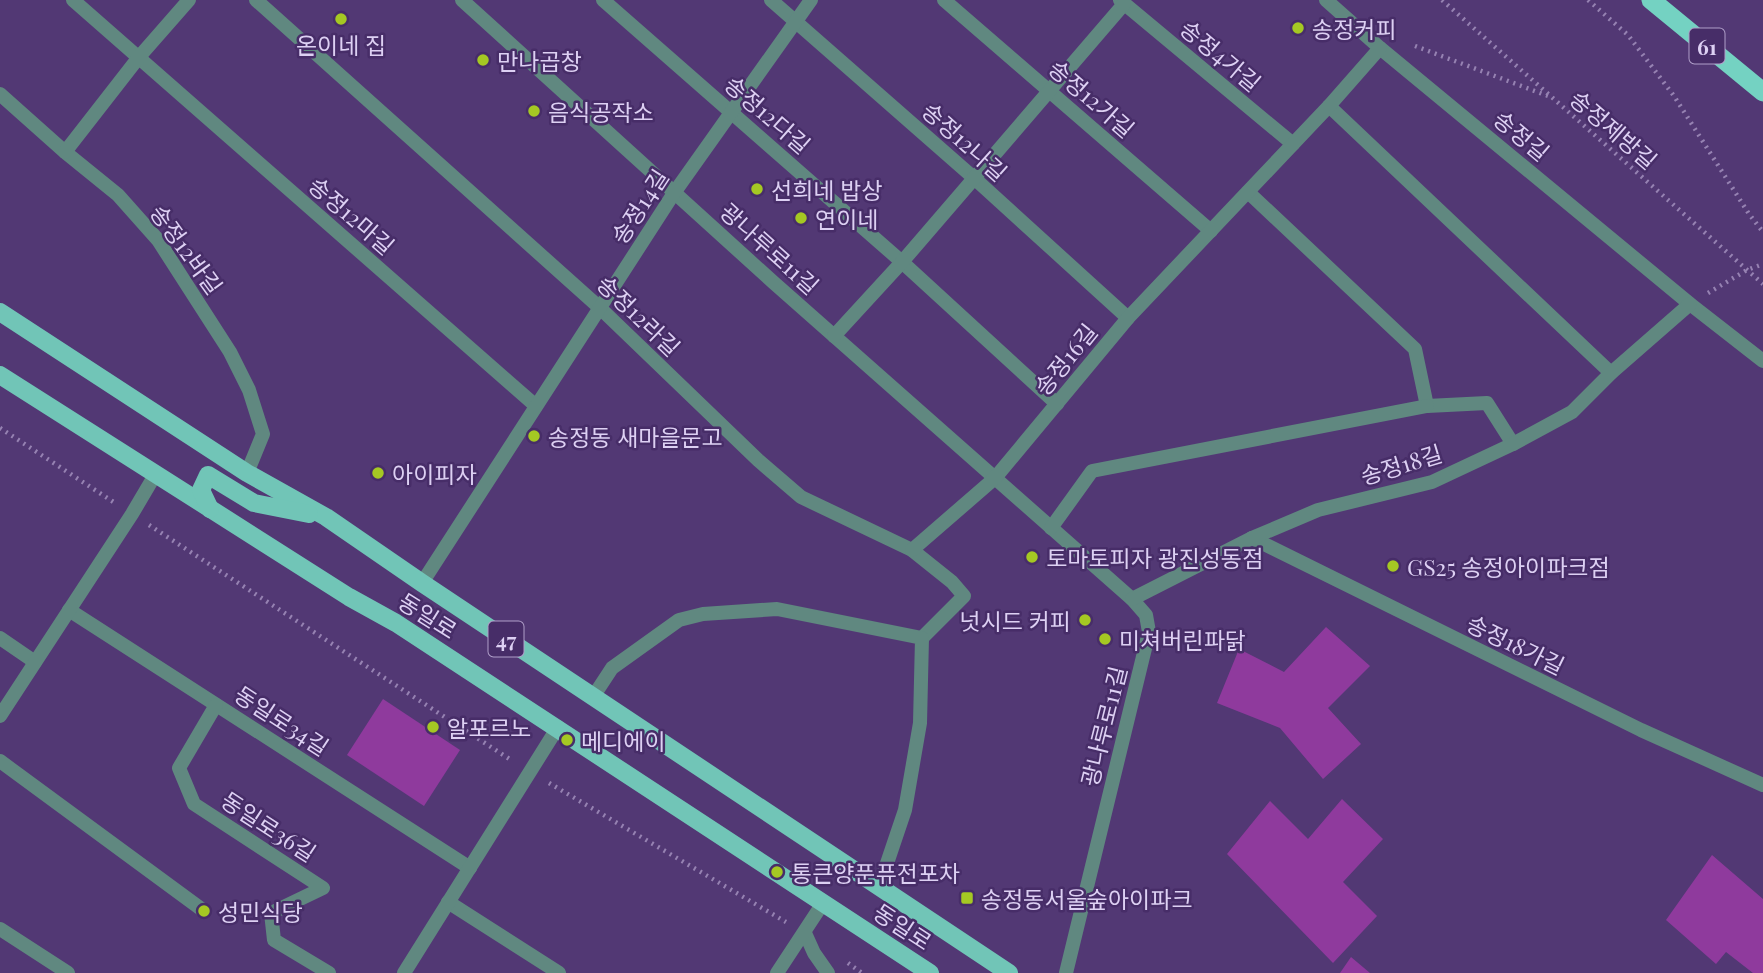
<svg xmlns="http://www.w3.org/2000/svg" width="1763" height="973" viewBox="0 0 1763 973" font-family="'Playfair Display','Noto Sans KR',serif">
	<rect width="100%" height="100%" fill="#523874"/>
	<g fill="#8f3a9d">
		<polygon points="1326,627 1370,666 1328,708 1361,744 1323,779 1280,728 1217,703 1239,649 1284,672"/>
		<polygon points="383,699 460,750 424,806 347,755"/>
		<polygon points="1342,799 1383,839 1343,882 1377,916 1333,963 1227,854 1270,801 1308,839"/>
		<polygon points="1712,855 1763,899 1763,973 1753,973 1726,952 1716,964 1666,920"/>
		<polygon points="1351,957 1370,973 1340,973"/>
	</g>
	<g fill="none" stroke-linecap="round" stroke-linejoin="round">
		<g stroke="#9682b2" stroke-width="4.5" stroke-dasharray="2 5" stroke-linecap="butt">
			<polyline points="1442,0 1763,284"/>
			<polyline points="1588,0 1628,35 1674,96 1749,214 1763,232"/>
			<polyline points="1415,46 1548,96"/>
			<polyline points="1708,293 1747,270 1763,264"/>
			<polyline points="0,428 115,503"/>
			<polyline points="149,525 511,760"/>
			<polyline points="549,783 786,922"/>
			<polyline points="848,963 862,973"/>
		</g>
		<g stroke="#608880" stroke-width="14">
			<polyline points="73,0 536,406"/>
			<polyline points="256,0 600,308 758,460 801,497 912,550 952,582 964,596 922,638"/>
			<polyline points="462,0 773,282 1132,599 1146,615 1149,632 1066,973"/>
			<polyline points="603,0 902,262 1057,404"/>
			<polyline points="771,0 974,178 1128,318"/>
			<polyline points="944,0 1211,231"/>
			<polyline points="1120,0 1293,144"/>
			<polyline points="1326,0 1380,48 1690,304 1763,361"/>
			<polyline points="0,94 65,152 118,195 158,240 230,352 249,390 263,434 247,473"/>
			<polyline points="1329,106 1611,373"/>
			<polyline points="65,152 139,57 189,0"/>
			<polyline points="1248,192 1415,349 1427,406 1487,403 1513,444"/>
			<polyline points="834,336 902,262 1124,4"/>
			<polyline points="1051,528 1092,471 1427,406"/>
			<polyline points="1252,538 1641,730 1763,785"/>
			<polyline points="912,550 995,478 1128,318 1329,106 1380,48"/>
			<polyline points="422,583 674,193 811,0"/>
			<polyline points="1132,599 1252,538 1318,510 1432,482 1513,444 1572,412 1611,373 1690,304"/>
			<polyline points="69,610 470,868"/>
			<polyline points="0,638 35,662"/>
			<polyline points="593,697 612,668 679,620 703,614 777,609 922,638 920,723 905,810 879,887"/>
			<polyline points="216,705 179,768 194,804 323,888 271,913 274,940 329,973"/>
			<polyline points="0,716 132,514 155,475"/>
			<polyline points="0,761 204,911"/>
			<polyline points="448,902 559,973"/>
			<polyline points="0,929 68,973"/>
			<polyline points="805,933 814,953 828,973"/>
			<polyline points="404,973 558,727"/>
			<polyline points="777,973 823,903"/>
		</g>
		<g stroke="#71c5b7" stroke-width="18">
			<polyline points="0,312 247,473 326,517 422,583 1009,973"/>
			<polyline points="0,375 349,597 396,623 930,973"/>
			<polyline points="210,509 201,490 208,475 254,503 309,514"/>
		</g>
		<polyline stroke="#74d2c2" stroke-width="19" points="1651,0 1763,92"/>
	</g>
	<g fill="#a5c823" stroke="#472d68" stroke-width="2.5">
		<circle cx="341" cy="19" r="7"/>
		<circle cx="1298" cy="28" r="7"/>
		<circle cx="483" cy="60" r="7"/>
		<circle cx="534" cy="111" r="7"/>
		<circle cx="757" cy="189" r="7"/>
		<circle cx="801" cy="218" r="7"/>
		<circle cx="534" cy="436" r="7"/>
		<circle cx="378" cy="473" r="7"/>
		<circle cx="1032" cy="557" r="7"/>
		<circle cx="1393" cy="566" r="7"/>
		<circle cx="1085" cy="620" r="7"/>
		<circle cx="1105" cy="639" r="7"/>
		<circle cx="433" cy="727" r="7"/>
		<circle cx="567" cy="740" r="7"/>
		<circle cx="777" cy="872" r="7"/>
		<rect x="960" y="891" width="14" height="14" rx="3.5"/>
		<circle cx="204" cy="911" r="7"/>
	</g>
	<g text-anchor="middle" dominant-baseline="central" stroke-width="5" stroke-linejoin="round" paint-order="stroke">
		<g fill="#472d68" stroke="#b09fc9" stroke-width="2">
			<rect x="1689.5" y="28.5" width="35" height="35" rx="5"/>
			<rect x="488.5" y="621.5" width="35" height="35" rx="5"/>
		</g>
		<g font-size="21" font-weight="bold" fill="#ddd0f3">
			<text x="1707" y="46">61</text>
			<text x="506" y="639">47</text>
		</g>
		<g font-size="23" fill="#ddd0f3" stroke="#472d68" text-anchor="start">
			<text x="1312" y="28">송정커피</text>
			<text x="341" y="44" text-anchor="middle">온이네 집</text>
			<text x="497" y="60">만나곱창</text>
			<text x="548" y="111">음식공작소</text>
			<text x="771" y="189">선희네 밥상</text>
			<text x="815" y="218">연이네</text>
			<text x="548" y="436">송정동 새마을문고</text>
			<text x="392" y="473">아이피자</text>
			<text x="1046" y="557">토마토피자 광진성동점</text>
			<text x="1407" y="566">GS25 송정아이파크점</text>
			<text x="1071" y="620" text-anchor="end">넛시드 커피</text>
			<text x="1119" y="639">미쳐버린파닭</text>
			<text x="447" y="727">알포르노</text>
			<text x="581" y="740">메디에이</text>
			<text x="791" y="872">통큰양푼퓨전포차</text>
			<text x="981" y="898">송정동서울숲아이파크</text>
			<text x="218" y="911">성민식당</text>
		</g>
		<g font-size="23" fill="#ddd0f3" stroke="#472d68">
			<text transform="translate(1221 55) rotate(40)">송정4가길</text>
			<text transform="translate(1092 98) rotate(41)">송정12가길</text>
			<text transform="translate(768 114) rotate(41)">송정12다길</text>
			<text transform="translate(1614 129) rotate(41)">송정제방길</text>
			<text transform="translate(1522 135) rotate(40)">송정길</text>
			<text transform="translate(965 141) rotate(42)">송정12나길</text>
			<text transform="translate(639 206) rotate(-57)">송정14길</text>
			<text transform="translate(352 215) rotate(41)">송정12마길</text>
			<text transform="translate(770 248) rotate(42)">광나루로11길</text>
			<text transform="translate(187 249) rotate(54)">송정12바길</text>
			<text transform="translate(639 315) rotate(44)">송정12라길</text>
			<text transform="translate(1065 359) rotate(-51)">송정16길</text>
			<text transform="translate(1401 464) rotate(-17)">송정18길</text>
			<text transform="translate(428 615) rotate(32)">동일로</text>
			<text transform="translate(1516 644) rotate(26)">송정18가길</text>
			<text transform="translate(282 720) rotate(33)">동일로34길</text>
			<text transform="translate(1103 726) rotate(-76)">광나루로11길</text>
			<text transform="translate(269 826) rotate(33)">동일로36길</text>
			<text transform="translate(903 926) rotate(33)">동일로</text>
		</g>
	</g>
</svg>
